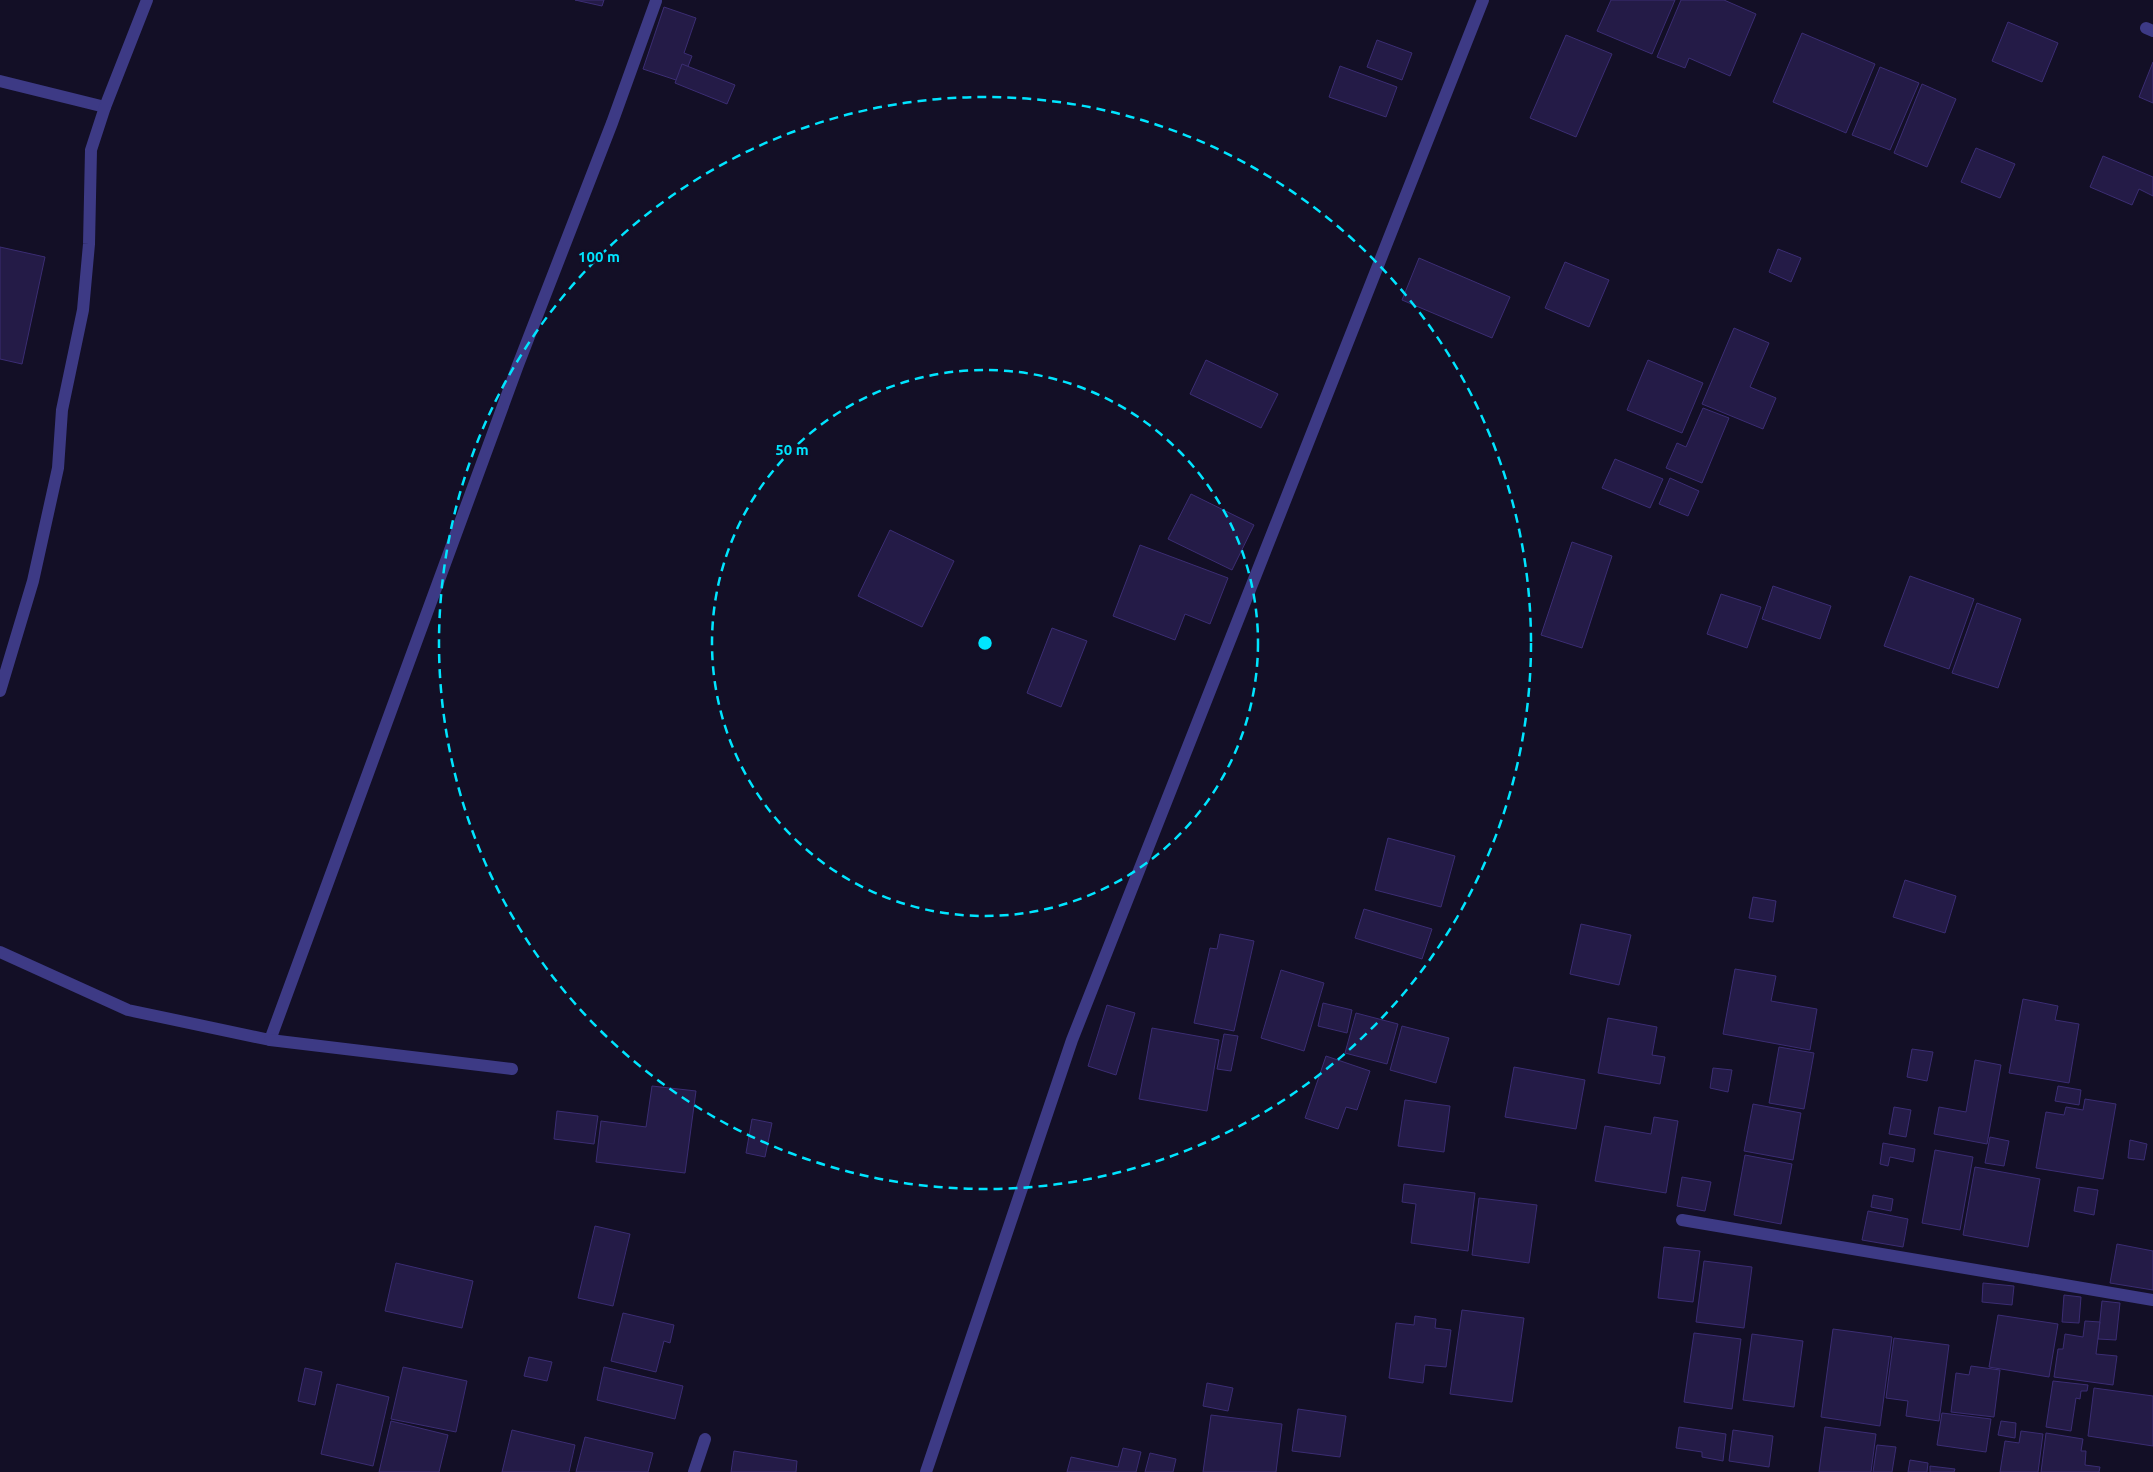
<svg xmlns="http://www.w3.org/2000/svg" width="2153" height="1472" viewBox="0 0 2153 1472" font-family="Ubuntu,sans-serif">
	<rect width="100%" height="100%" fill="#130f26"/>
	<g fill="#241b47" stroke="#3b2d73">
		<polygon points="575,0 604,0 602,6"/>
		<polygon points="1611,0 1675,0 1652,54 1597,31"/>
		<polygon points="1681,0 1724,0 1756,14 1730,76 1689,58 1685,68 1657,57"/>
		<polygon points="664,7 696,18 684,53 692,56 682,82 643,69"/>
		<polygon points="2008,22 2058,43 2042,82 1992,61"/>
		<polygon points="1802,33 1875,64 1846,133 1773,102"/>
		<polygon points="1566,35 1612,54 1576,137 1530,118"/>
		<polygon points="1377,40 1412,53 1402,80 1367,67"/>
		<polygon points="2153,62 2153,103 2139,97"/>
		<polygon points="682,64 735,85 727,104 675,83"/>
		<polygon points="1340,66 1397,87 1386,117 1329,97"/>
		<polygon points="1880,67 1919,83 1890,150 1852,135"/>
		<polygon points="1922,84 1956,99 1927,167 1894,153"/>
		<polygon points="1976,148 2015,164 2000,198 1961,182"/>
		<polygon points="2103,156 2153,177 2153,196 2139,189 2132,205 2090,187"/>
		<polygon points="0,247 45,257 22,364 0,359"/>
		<polygon points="1778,249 1801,258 1791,282 1769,272"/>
		<polygon points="1419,258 1510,297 1492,338 1402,300"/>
		<polygon points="1565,262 1609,280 1589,327 1545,308"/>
		<polygon points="1734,328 1769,343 1750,387 1776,398 1763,429 1702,404"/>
		<polygon points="1206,360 1278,394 1261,428 1190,394"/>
		<polygon points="1648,360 1703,383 1682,433 1627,410"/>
		<polygon points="1703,408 1729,418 1702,483 1666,468 1677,443 1686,447"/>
		<polygon points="1615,459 1663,479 1650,508 1602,488"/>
		<polygon points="1670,478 1699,491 1688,516 1659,504"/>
		<polygon points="1191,494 1254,525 1232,570 1168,539"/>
		<polygon points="890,530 954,561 922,627 858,596"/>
		<polygon points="1572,542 1612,556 1582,648 1541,635"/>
		<polygon points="1140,545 1228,578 1210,624 1185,614 1175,640 1113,616"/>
		<polygon points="1910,576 1974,599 1949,669 1884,646"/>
		<polygon points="1773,586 1831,606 1820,639 1762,619"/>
		<polygon points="1721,594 1761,607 1747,648 1707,634"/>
		<polygon points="1977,603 2021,619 1998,688 1952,673"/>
		<polygon points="1052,628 1087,641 1061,707 1027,693"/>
		<polygon points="1388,838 1455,856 1441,907 1375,890"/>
		<polygon points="1905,880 1956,896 1945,933 1893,917"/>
		<polygon points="1753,897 1776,901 1773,922 1749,918"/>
		<polygon points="1364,909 1432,929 1422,959 1355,938"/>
		<polygon points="1581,924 1631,935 1619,985 1570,974"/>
		<polygon points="1220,934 1254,941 1234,1031 1194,1023 1210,948 1217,949"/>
		<polygon points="1735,969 1776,976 1771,1001 1817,1009 1810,1050 1723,1034"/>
		<polygon points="1281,970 1324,983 1304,1051 1261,1038"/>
		<polygon points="2023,999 2058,1006 2055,1020 2079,1024 2069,1083 2009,1073"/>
		<polygon points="1323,1003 1352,1010 1347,1033 1318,1026"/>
		<polygon points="1107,1005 1135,1013 1116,1075 1088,1066"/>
		<polygon points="1356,1013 1398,1024 1387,1064 1345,1053"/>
		<polygon points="1608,1018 1657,1027 1652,1055 1665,1057 1660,1084 1598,1073"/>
		<polygon points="1402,1026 1449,1038 1436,1083 1390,1070"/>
		<polygon points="1152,1028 1219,1040 1207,1111 1139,1099"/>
		<polygon points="1224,1034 1238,1036 1231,1071 1217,1069"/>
		<polygon points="1779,1047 1814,1053 1804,1109 1769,1103"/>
		<polygon points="1912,1049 1933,1052 1927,1081 1907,1077"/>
		<polygon points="1326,1056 1370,1071 1357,1110 1346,1107 1338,1129 1305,1118"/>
		<polygon points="1975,1060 2001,1065 1987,1144 1934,1134 1939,1107 1966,1112"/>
		<polygon points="1514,1067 1585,1080 1576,1129 1505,1117"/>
		<polygon points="1713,1068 1732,1070 1728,1092 1710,1088"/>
		<polygon points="652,1086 696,1091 685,1173 596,1162 601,1121 646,1127"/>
		<polygon points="2058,1086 2081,1090 2079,1105 2055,1101"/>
		<polygon points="2085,1099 2116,1104 2103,1179 2036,1168 2046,1112 2064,1115 2066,1107 2083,1110"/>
		<polygon points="1405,1100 1450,1106 1444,1152 1398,1146"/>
		<polygon points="1753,1104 1801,1113 1793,1160 1744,1151"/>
		<polygon points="1894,1107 1911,1110 1906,1137 1889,1134"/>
		<polygon points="557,1111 598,1116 594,1144 554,1139"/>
		<polygon points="1654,1117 1678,1121 1666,1193 1595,1181 1605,1126 1651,1134"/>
		<polygon points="752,1119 772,1123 765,1157 746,1153"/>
		<polygon points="1990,1137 2009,1141 2004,1166 1985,1163"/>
		<polygon points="2130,1140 2147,1144 2144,1160 2128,1158"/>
		<polygon points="1883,1143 1915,1149 1913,1162 1890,1157 1888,1166 1880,1164"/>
		<polygon points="1935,1150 1973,1157 1960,1230 1922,1223"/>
		<polygon points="1745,1155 1792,1164 1781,1224 1734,1215"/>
		<polygon points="1975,1167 2040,1179 2028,1247 1963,1235"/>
		<polygon points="1682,1177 1711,1182 1705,1211 1677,1206"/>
		<polygon points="1404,1184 1475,1193 1468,1251 1411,1243 1416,1204 1402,1202"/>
		<polygon points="2078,1187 2098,1190 2094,1215 2074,1211"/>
		<polygon points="1873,1195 1893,1199 1891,1211 1871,1207"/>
		<polygon points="1479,1198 1537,1205 1529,1263 1472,1255"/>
		<polygon points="1868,1211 1908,1219 1903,1247 1862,1240"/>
		<polygon points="595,1226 630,1234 613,1306 578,1298"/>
		<polygon points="2117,1244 2153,1251 2153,1290 2110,1283"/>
		<polygon points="1664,1247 1700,1251 1693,1302 1658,1298"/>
		<polygon points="1704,1261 1752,1267 1744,1328 1696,1322"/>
		<polygon points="396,1263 473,1281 462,1328 385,1311"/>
		<polygon points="1983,1283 2014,1286 2012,1305 1982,1302"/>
		<polygon points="2064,1295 2081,1297 2079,1323 2062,1322"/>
		<polygon points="2102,1301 2120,1303 2116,1340 2098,1339"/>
		<polygon points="1462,1310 1524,1318 1512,1402 1450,1394"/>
		<polygon points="623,1313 674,1325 670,1343 664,1341 656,1372 611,1361"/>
		<polygon points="1998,1315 2058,1324 2049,1377 1989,1367"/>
		<polygon points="1415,1316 1436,1319 1435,1328 1451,1330 1446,1367 1425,1365 1423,1383 1389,1378 1396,1323 1414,1325"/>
		<polygon points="2085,1321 2100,1322 2096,1354 2117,1356 2113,1385 2054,1377 2058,1349 2063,1349 2065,1334 2083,1337"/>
		<polygon points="1833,1329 1892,1337 1880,1426 1821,1417"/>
		<polygon points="1694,1333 1741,1339 1732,1409 1684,1402"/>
		<polygon points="1752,1334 1803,1341 1794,1407 1743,1400"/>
		<polygon points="1894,1338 1949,1345 1939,1421 1906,1416 1908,1401 1886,1398"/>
		<polygon points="529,1357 552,1362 547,1381 524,1376"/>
		<polygon points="1971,1366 2000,1370 1994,1417 1951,1412 1956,1373 1969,1375"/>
		<polygon points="403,1367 467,1381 456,1432 391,1419"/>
		<polygon points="604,1367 683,1386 675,1419 597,1400"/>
		<polygon points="305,1368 322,1372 315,1405 298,1401"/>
		<polygon points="2053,1381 2088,1385 2087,1391 2081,1391 2080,1399 2076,1398 2071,1431 2046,1427"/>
		<polygon points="1207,1383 1233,1388 1228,1411 1203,1406"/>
		<polygon points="337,1384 389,1397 373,1466 321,1454"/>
		<polygon points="2094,1388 2153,1396 2153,1446 2088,1436"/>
		<polygon points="1298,1409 1346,1416 1340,1457 1292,1451"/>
		<polygon points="1942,1413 1991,1419 1986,1452 1937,1445"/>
		<polygon points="1211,1415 1282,1424 1276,1472 1203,1472"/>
		<polygon points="391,1421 448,1435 439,1472 379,1472"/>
		<polygon points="2001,1421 2016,1423 2015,1438 1998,1435"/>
		<polygon points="1679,1427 1726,1434 1723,1461 1702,1457 1702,1452 1676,1448"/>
		<polygon points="1825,1427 1876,1434 1871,1472 1819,1472"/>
		<polygon points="512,1430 575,1445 569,1472 502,1472"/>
		<polygon points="1733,1430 1773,1436 1769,1467 1729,1461"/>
		<polygon points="2021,1431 2043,1434 2038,1472 2000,1472 2005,1441 2019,1443"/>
		<polygon points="2046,1433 2083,1439 2081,1451 2086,1451 2085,1465 2100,1467 2099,1472 2041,1472"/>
		<polygon points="585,1437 653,1453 648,1472 576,1472"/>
		<polygon points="1877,1445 1896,1447 1892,1472 1873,1472"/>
		<polygon points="1123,1448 1141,1452 1136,1472 1067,1472 1071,1457 1118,1467"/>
		<polygon points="734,1451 797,1461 796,1472 731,1472"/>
		<polygon points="1150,1453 1176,1459 1173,1472 1145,1472"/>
		<polygon points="1910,1460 1928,1463 1927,1472 1908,1472"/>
		<polygon points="1930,1466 1955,1469 1954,1472 1930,1472"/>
	</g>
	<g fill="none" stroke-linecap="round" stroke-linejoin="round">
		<g stroke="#3d3a85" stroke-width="12">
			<polyline points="2146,28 2153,31"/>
			<polyline points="0,81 105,107"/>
			<polyline points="0,691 33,581 58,468 62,410 83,310 89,244 91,150 105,107 147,0"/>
			<polyline points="0,952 128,1010 270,1040 518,365 612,123 656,1"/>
			<polyline points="270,1040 512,1069"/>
			<polyline points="1682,1220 2153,1300"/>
			<polyline points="694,1472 705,1439"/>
			<polyline points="926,1472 1072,1040 1483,0"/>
		</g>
	</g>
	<g fill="none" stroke="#00e5ff" stroke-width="2.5" stroke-dasharray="9 6">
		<circle cx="985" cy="643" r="273"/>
		<circle cx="985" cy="643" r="546"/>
	</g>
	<circle cx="985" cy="643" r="8" fill="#00e5ff" stroke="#130f26" stroke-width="2.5"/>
	<g font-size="15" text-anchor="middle" font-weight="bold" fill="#00e5ff" stroke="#130f26" stroke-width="5" stroke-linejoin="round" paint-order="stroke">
		<text x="599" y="262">100 m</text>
		<text x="792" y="455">50 m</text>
	</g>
</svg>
